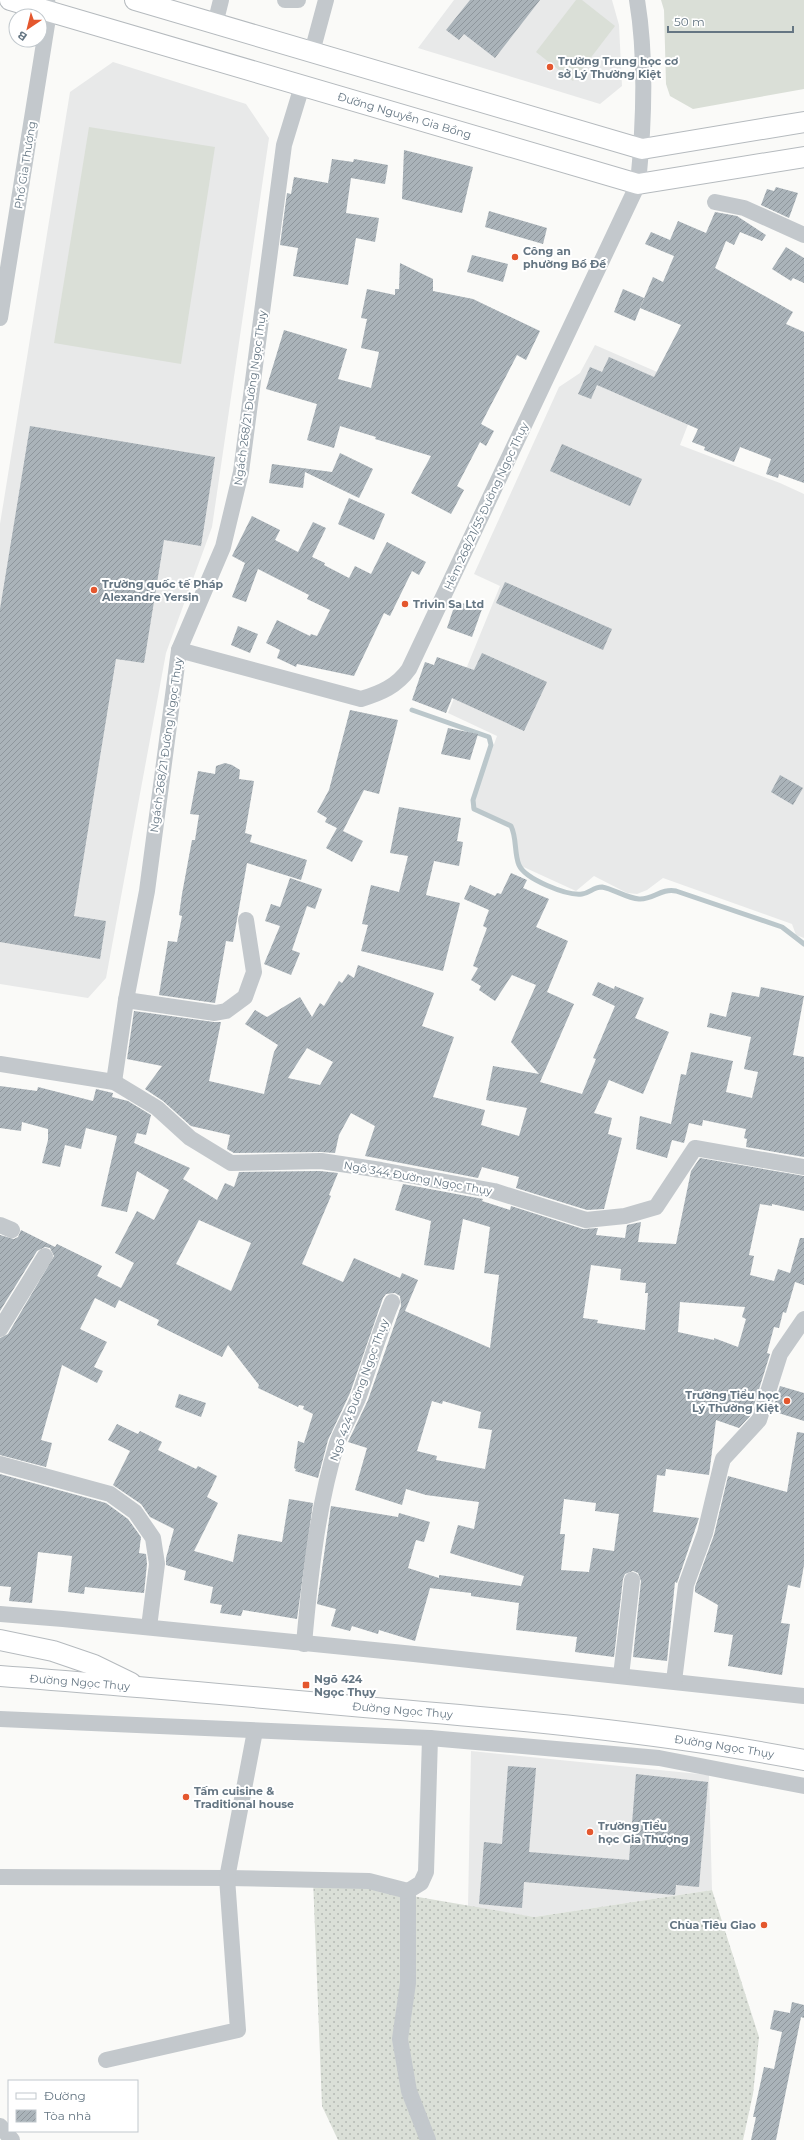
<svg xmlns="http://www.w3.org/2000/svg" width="804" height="2140" viewBox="0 0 804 2140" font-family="Montserrat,sans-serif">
	<defs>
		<pattern id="garden-dots" width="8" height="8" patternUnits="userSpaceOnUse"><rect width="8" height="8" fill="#dadfd7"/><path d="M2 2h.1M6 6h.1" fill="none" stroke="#b4b9b4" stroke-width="1.8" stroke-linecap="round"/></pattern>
		<pattern id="building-hatch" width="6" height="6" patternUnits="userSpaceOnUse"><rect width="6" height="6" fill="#aab3b9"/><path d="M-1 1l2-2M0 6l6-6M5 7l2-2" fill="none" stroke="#8e969c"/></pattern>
	</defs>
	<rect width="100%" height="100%" fill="#fafaf8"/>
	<g fill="#e8e9e9">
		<polygon points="454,0 612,0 619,25 622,86 600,104 418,48"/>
		<polygon points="113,62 246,104 269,138 212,527 166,653 106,978 88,998 0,984 0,524 70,92"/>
		<polygon points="595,345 701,391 680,445 780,483 804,494 804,938 796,935 792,924 663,878 647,890 637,894 627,893 594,876 576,891 517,864 511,826 471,808 497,736 448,713 500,586 474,574 559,387 580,373"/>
		<polygon points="471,1751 709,1775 712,1890 534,1917 468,1908"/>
	</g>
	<g fill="#dadfd7">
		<polygon points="576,0 582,0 615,26 573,81 536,52"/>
		<polygon points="661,0 804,0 804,89 693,109 670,96 666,84 664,10"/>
		<polygon points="89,127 215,147 181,364 54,343"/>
	</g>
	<polygon fill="url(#garden-dots)" points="313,1879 534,1917 712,1890 759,2037 753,2094 743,2140 338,2140 322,2106"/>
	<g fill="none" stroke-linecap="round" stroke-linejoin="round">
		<path stroke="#bbc7cb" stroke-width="5" d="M412 710 489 737 491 745 473 800 474 809 511 826C517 838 514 853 519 865 525 879 567 896 582 894 590 893 593 887 602 887 614 889 626 898 639 899 653 900 661 888 676 891L782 927 804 944"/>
	</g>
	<g fill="url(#building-hatch)" fill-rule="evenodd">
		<polygon points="470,0 540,0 495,58 464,34 459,40 446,30"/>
		<polygon points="404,150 473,167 462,213 402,199"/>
		<polygon points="332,159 353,162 354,159 388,165 385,184 351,178 346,213 379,218 375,242 356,238 348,285 293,276 298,248 280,245 287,193 291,194 294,177 328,183"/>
		<polygon points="776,187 798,193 789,218 761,205 767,189 774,191"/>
		<polygon points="489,211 547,228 543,244 485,227"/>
		<polygon points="715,212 737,216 766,235 762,241 740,232 734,245 726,241 715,268 793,312 786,324 804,332 804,483 779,474 778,478 766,474 771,459 740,447 734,462 704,450 705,447 692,442 698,429 597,385 591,399 578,394 590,367 602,372 609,357 654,377 681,325 640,308 653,277 663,282 674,256 645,244 651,232 670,240 678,221 706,233"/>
		<polygon points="786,247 804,258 804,283 793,278 791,281 772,269"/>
		<polygon points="472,255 508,264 503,282 467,272"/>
		<polygon points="400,263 433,279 433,291 473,299 540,331 526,360 517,355 481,424 494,431 486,446 480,442 457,486 464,490 451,514 411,493 431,456 375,439 376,437 340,426 334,448 307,440 317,404 266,389 284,330 347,349 338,379 371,388 379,352 361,348 367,319 361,318 367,289 395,295 395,289 399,289"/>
		<polygon points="623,289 644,298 635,321 614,312"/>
		<polygon points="30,426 215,457 201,546 164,540 144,663 116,659 74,916 106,921 100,959 0,942 0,609"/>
		<polygon points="562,444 642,479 630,506 550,471"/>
		<polygon points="340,453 373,469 359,498 305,472 303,488 269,483 272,464 332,472"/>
		<polygon points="349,498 385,514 374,540 338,524"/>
		<polygon points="252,516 280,530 275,540 298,552 313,522 326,528 312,557 325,563 324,565 349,578 355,566 371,574 387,542 426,562 419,575 412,571 390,616 384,613 354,676 297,664 296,667 277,658 280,650 266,643 277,620 310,636 311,634 317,636 330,610 307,599 309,595 258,569 246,602 232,597 245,563 232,556"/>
		<polygon points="505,582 612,629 603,650 496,603"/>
		<polygon points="456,601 482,609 472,637 447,628"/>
		<polygon points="238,626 258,634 250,653 231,645"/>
		<polygon points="482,653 547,682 524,731 452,698 446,713 412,700 425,662 434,665 437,657 474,670"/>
		<polygon points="350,710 398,720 379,794 364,790 343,831 363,841 352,862 326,848 337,828 325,822 327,818 317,812 329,790"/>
		<polygon points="448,728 478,734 470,760 441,754"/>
		<polygon points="225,763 232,765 240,770 239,779 254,781 245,833 252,835 250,842 307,860 301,880 247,863 233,942 226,941 215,1003 159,995 168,941 177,942 182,916 179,915 182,894 192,840 195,840 199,815 190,814 198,771 215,774 216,766"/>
		<polygon points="780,775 803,788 793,805 771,792"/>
		<polygon points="399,807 461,818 457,841 463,842 459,866 434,861 426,895 460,903 443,971 361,951 368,925 362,924 371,885 399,892 408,856 390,853"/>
		<path d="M511 873 527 880 523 888 549 899 536 927 568 941 547 992 574 1004 540 1082 582 1094 596 1059 593 1058 615 1006 592 995 598 982 614 989 615 986 644 998 635 1018 669 1032 643 1094 609 1080 594 1113 612 1118 608 1134 622 1138 604 1209 587 1210 516 1188 519 1177 482 1167 478 1178 365 1156 375 1126 351 1113 339 1135 335 1153 321 1152 234 1153 227 1149 230 1135 191 1126 163 1101 145 1089 162 1066 127 1059 134 1011 214 1022H221L209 1081 264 1094 274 1052 278 1045 245 1024 255 1010 267 1017 300 997 312 1017 320 1003 324 1006 339 981 342 983 348 974 354 978 358 965 434 993 422 1026 454 1037 433 1097 485 1110 481 1125 519 1136 527 1108 486 1100 493 1066 539 1074 511 1042 536 985 512 975 495 1001 479 990 481 986 471 980 478 968 473 966 487 928 483 926 489 910 464 899 470 885 495 896 497 893 501 894ZM307 1048 333 1062 320 1085 288 1078Z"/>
		<polygon points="290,878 322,889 315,909 307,906 292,950 300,953 291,975 264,964 280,926 265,921 271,904 280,907"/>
		<polygon points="761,987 804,996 793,1055 804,1057 804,1157 746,1147 747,1139 744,1138 746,1129 703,1120 702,1126 689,1123 684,1143 672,1140 667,1158 636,1149 640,1116 671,1124 681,1074 686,1075 691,1052 733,1061 726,1092 752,1098 758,1072 744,1069 751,1037 707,1027 710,1013 726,1017 732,992 759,997"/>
		<path d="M0 1086 37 1091 38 1087 93 1101 96 1089 113 1093 112 1097 128 1101 151 1115 146 1135 137 1133 134 1143 190 1168 183 1179 217 1200 225 1183 234 1187 239 1172 320 1171 338 1173 329 1195 331 1196 302 1264 343 1282 354 1258 400 1278 402 1273 418 1280 405 1311 490 1348 499 1275 484 1273 490 1227 463 1219 454 1270 424 1265 431 1221 395 1210 403 1184 483 1199 482 1201 510 1210 511 1206 583 1229 598 1228 596 1235 625 1238 627 1225 641 1222 638 1242 676 1244 691 1171 700 1158 804 1176V1211L772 1204V1206L760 1204 749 1255 754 1256 750 1275 774 1281 778 1269 790 1273 800 1238H804V1285L795 1282 786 1313 783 1312 779 1328 774 1327 767 1353 770 1354 751 1415 739 1428 716 1420 709 1475 666 1469 665 1476 657 1475 653 1512 699 1518 677 1583 675 1582 667 1661 633 1657 641 1581 638 1573 633 1571 625 1574 623 1579 614 1657 575 1652 577 1637 516 1630 519 1603 471 1596V1593L430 1588 415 1641 379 1630 378 1634 352 1626 350 1631 331 1626 336 1609 317 1604 331 1506 398 1517 399 1513 430 1522 424 1542 416 1540 408 1568 439 1578V1575L521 1586 524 1576 450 1553 458 1525 474 1529 479 1502 426 1495 406 1489 402 1505 355 1490 367 1448 348 1442 368 1400 401 1306 400 1296 395 1293 386 1294 383 1298 350 1393 328 1440 318 1478 295 1471 296 1469 294 1468 298 1441 304 1443 313 1414 303 1409 304 1406 299 1405 298 1407 258 1388 259 1385 228 1345 222 1357 157 1325 159 1320 119 1300 115 1308 95 1298 80 1329 107 1342 94 1367 103 1371 97 1383 62 1365 41 1440 52 1443 46 1467 0 1455V1338L8 1334 54 1256 50 1248 45 1247 37 1251 0 1311V1235L14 1239 18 1237 21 1230 55 1247 57 1244 102 1266 97 1276 121 1288 134 1263 115 1253 137 1211 154 1220 169 1190 137 1171 127 1212 101 1206 117 1136 86 1128 81 1149 65 1145 60 1167 42 1163 48 1140V1129L22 1122 21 1131 0 1128ZM199 1220 251 1243 231 1291 176 1264ZM591 1265 621 1269 620 1280 646 1283 645 1293H648L645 1330 597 1323 598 1320 583 1318ZM680 1302 745 1307 742 1317 746 1319 738 1347 714 1338V1340L678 1332ZM432 1401 442 1404 443 1401 481 1412 478 1428 492 1430 485 1469 436 1460 437 1456 417 1451ZM564 1499 596 1503 595 1511 619 1514 614 1551 593 1548 589 1572 561 1570 565 1534H560Z"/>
		<polygon points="780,1386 804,1393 804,1421 772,1411"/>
		<polygon points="179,1394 206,1403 201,1417 175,1407"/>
		<polygon points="117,1424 138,1434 140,1431 162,1442 158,1450 196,1469 198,1466 217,1476 207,1497 218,1503 194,1551 233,1562 238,1534 282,1542 289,1499 313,1503 297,1619 243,1610 241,1616 220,1613 222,1605 210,1603 213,1587 184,1580 186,1571 166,1565 166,1558 174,1529 150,1517 141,1504 113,1485 130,1451 108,1440"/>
		<polygon points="797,1432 804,1433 804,1565 800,1588 788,1585 781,1623 790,1624 782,1675 728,1666 733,1635 714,1632 718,1605 695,1592 695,1587 714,1535 728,1476 787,1492"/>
		<polygon points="0,1474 106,1503 128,1519 141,1537 139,1553 146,1554 147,1564 144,1593 85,1587 84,1594 68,1592 72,1556 38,1552 32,1603 9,1601 11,1587 0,1586"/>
		<polygon points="508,1766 536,1768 529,1852 629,1860 636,1774 708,1782 699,1887 676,1885 675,1895 524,1882 522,1908 479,1904 484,1842 502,1844"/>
		<polygon points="792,2002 804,2005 804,2018 801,2017 776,2140 751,2140 756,2117 753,2117 764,2067 774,2069 782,2032 770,2029 774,2010 790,2013"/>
	</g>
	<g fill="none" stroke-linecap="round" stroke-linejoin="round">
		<defs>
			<g id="major">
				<path id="s1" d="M10 0 638 184 804 157"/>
				<polyline points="135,0 642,149 804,122"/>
				<polyline points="0,1640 53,1651 94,1665 131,1683"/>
				<path id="s2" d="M0 1676C122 1685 243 1696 364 1707 512 1719 659 1732 804 1760"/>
			</g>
		</defs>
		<use href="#major" stroke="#b5babe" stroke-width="22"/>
		<g stroke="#c3c8cc" stroke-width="16">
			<polyline points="285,0 298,0"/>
			<polyline points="215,24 221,0"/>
			<polyline points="312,52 326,0"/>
			<polyline points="715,202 744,208 804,235"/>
			<polyline points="0,318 49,12 47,0"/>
			<path d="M179 650 361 699C381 693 397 686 409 669L638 184C644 124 647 60 637 0"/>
			<polyline points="126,1000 215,1013 226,1011 245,997 254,972 246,920"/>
			<polyline points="0,1064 114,1082 157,1108 190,1138 231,1163 321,1161 381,1170 494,1191 586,1220 625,1216 656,1207 695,1148 804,1167"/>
			<polyline points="114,1082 126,1000 147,891 179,650 223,547 241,472 284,145 302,86"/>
			<polyline points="0,1225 12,1230"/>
			<polyline points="0,1329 45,1256"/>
			<polyline points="0,1464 110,1494 135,1512 153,1538 157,1564 149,1627"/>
			<polyline points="0,1614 63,1619 414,1654 804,1696"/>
			<path d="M304 1644C310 1576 317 1509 337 1443 343 1427 353 1412 359 1396 370 1364 379 1333 392 1302"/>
			<polyline points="621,1676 632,1580"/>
			<polyline points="674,1681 686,1585 705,1533 721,1466 723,1459 759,1420 780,1354 804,1319"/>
			<polyline points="0,1719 430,1738 659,1758 804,1786"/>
			<polyline points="0,1877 227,1878 369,1881 408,1891"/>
			<polyline points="408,1891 408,1983 400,2039 409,2091 428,2140"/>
			<polyline points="408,1891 421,1883 426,1872 430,1738"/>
			<polyline points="106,2060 238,2030 227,1878 255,1731"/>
			<polyline points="0,2126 12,2140"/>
		</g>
		<use href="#major" stroke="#fff" stroke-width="20"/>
	</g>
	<g fill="#e4572e" stroke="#fff" stroke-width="1.5">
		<circle cx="550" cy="67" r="4"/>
		<circle cx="515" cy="257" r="4"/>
		<circle cx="94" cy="590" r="4"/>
		<circle cx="405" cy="604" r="4"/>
		<circle cx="787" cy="1401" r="4"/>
		<rect x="302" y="1681" width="8" height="8" rx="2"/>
		<circle cx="186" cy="1797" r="4"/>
		<circle cx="590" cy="1832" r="4"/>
		<circle cx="764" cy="1925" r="4"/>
	</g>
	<g text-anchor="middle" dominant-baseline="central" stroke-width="4" stroke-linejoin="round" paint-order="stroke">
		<g font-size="11" font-weight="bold" fill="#657683" stroke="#fff" text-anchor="start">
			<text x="558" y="61">Trường Trung học cơ<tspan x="558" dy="13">sở Lý Thường Kiệt</tspan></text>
			<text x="523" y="251">Công an<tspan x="523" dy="13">phường Bồ Đề</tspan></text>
			<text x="102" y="584">Trường quốc tế Pháp<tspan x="102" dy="13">Alexandre Yersin</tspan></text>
			<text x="413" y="604">Trivin Sa Ltd</text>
			<text x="779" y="1395" text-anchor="end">Trường Tiểu học<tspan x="779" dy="13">Lý Thường Kiệt</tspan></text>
			<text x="314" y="1679">Ngõ 424<tspan x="314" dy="13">Ngọc Thụy</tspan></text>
			<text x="194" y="1791">Tấm cuisine &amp;<tspan x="194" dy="13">Traditional house</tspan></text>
			<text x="598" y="1826">Trường Tiểu<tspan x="598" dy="13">học Gia Thượng</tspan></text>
			<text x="756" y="1925" text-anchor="end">Chùa Tiêu Giao</text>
		</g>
		<g font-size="11" fill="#657683" stroke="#fff">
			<text stroke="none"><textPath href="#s1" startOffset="411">Đường Nguyễn Gia Bồng</textPath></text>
			<text transform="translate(25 165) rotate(-81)">Phố Gia Thượng</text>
			<text transform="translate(250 398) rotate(-82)">Ngách 268/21 Đường Ngọc Thụy</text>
			<text transform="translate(486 506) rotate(-65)">Hẻm 268/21/55 Đường Ngọc Thụy</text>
			<text transform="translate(166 745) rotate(-82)">Ngách 268/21 Đường Ngọc Thụy</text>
			<text transform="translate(418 1178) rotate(10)">Ngõ 344 Đường Ngọc Thụy</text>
			<text transform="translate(359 1390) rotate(-70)">Ngõ 424 Đường Ngọc Thụy</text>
			<text stroke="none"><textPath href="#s2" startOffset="80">Đường Ngọc Thụy</textPath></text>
			<text stroke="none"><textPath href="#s2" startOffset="404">Đường Ngọc Thụy</textPath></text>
			<text stroke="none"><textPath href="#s2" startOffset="728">Đường Ngọc Thụy</textPath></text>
		</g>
	</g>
	<rect x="8" y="2080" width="130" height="52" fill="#ffffff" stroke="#c1c8cd"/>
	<rect x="16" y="2093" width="20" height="6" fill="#ffffff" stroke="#c1c8cd"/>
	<text x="44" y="2100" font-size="12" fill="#657683">Đường</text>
	<rect x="16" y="2110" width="20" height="12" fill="url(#building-hatch)" stroke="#c1c8cd"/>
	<text x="44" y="2120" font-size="12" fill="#657683">Tòa nhà</text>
	<g transform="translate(28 28) rotate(215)"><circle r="19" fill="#ffffff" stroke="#c1c8cd"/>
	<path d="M0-3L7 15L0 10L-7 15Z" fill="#e4572e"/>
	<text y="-6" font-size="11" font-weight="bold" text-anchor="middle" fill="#657683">B</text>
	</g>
	<path d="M668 26v6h125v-6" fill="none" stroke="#657683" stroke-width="2"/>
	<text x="674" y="26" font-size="12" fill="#657683" stroke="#ffffff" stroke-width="3" paint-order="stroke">50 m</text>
</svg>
